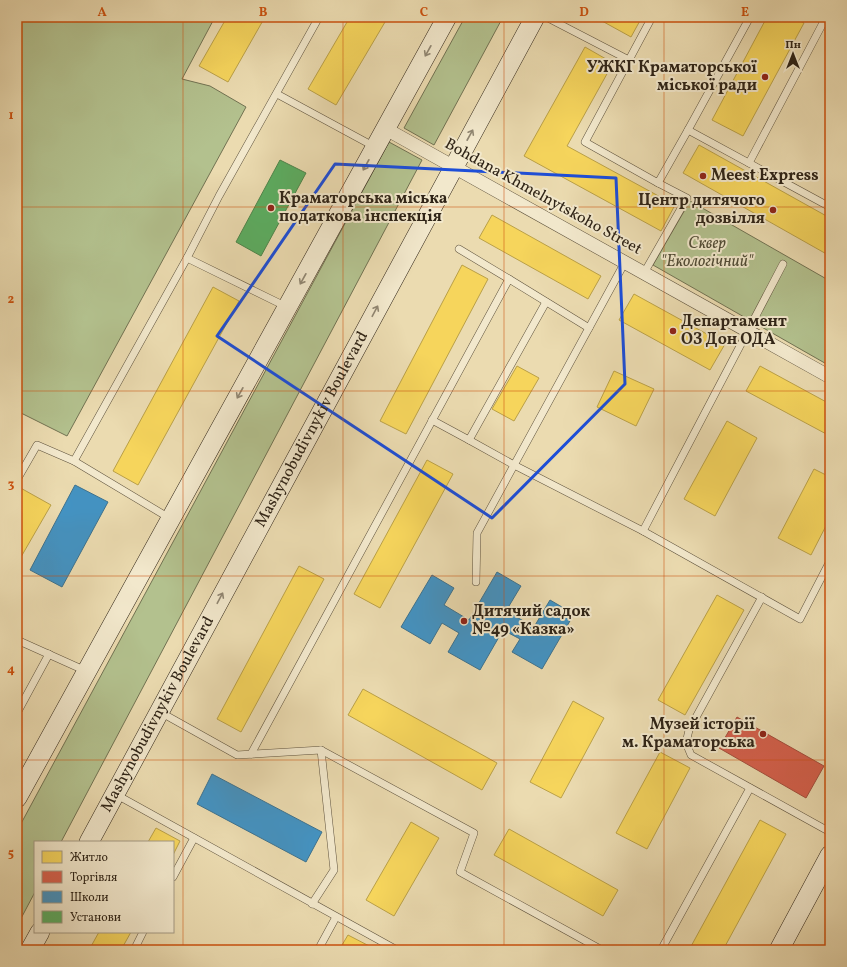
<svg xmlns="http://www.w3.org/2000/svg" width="847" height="967" viewBox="0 0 847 967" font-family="Vollkorn,serif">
	<rect width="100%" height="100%" fill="#ebdbb0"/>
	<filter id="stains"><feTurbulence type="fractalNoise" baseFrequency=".005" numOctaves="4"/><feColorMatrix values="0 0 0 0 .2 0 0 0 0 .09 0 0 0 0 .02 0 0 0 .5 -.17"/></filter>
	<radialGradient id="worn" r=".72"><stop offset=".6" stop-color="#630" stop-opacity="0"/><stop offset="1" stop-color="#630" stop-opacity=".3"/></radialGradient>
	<g fill="#b3c18e" stroke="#717252">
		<polygon points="17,17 215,17 182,79 210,86 246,107 67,436 17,411"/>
		<polygon points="465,17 503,17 434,145 404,128"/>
		<polygon points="389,142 422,160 61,842 35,842 35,892 17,926 17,831"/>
		<polygon points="690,201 830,281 830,366 653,265"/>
	</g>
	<g fill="#f6d55c" stroke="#baa047">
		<polygon points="227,17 265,17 228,82 199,66"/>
		<polygon points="350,17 388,17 336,105 308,89"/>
		<polygon points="604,17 642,17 631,37 602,21"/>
		<polygon points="767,17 793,17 804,23 743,136 712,120"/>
		<polygon points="585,47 613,63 567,146 675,205 661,231 524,156"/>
		<polygon points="699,145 830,218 830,256 683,173"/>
		<polygon points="492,215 601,276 588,299 479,238"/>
		<polygon points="462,265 488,279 406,434 380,421"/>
		<polygon points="213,287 239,301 138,485 113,471"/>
		<polygon points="634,294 725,344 710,370 619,320"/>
		<polygon points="517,366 539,378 514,421 492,409"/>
		<polygon points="760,366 830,404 830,436 746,391"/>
		<polygon points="614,371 654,389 636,426 597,407"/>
		<polygon points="727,421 757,438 715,516 684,499"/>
		<polygon points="427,460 453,474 380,608 354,594"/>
		<polygon points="814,469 830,477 830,518 811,555 778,538"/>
		<polygon points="17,486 51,505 21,557 17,555"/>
		<polygon points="299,566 324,579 241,732 217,719"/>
		<polygon points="717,595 744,610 685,715 658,700"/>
		<polygon points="445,610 463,620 457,629 440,620"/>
		<polygon points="363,689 497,763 482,790 348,715"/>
		<polygon points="573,701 604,718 561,798 530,782"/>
		<polygon points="660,752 690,768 647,849 616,833"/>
		<polygon points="760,820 786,834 723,950 689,950"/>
		<polygon points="411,822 439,838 394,916 366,900"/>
		<polygon points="156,828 180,841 173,855 173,842 148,842"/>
		<polygon points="509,829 618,890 603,916 494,855"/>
		<polygon points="99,932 131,932 121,950 89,950"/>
		<polygon points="348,935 375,949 375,950 339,950"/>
	</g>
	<polygon fill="#d6604d" stroke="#a44e3d" points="737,717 824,766 806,798 719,748"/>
	<g fill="#4393c3" stroke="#3d728f">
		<polygon points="75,485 108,502 62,587 30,570"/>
		<polygon points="497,572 521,586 506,611 534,627 550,600 574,614 542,669 512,652 520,639 503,630 480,670 448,652 459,633 442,623 430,644 401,627 432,575 454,588 444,605 469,620"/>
		<polygon points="212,774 322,832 306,862 197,804"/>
	</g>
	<polygon fill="#5aae61" stroke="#4d854b" points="280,160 306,173 261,256 236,242"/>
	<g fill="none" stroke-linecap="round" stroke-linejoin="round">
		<defs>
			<g id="lane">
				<polyline points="546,17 629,60"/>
				<polyline points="652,17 585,142 658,183 688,130 830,207"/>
				<polyline points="817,17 830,24"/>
				<polyline points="277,94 375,147"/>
				<polyline points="688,130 750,17"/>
				<polyline points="749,163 824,21"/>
				<polyline points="459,249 509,279"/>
				<polyline points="644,273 687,198 658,183"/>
				<polyline points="287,307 187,258 219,196 319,17"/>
				<polyline points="432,420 469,440 546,302"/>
				<polyline points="469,440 514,465 643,531 800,619 830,561"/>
				<polyline points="74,461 187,258"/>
				<polyline points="18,478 37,445 74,461 171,519"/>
				<polyline points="643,531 783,264"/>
				<polyline points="476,582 477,533 625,262"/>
				<polyline points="762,597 689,730 686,743 691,755 830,832"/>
				<polyline points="17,640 86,671"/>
				<polyline points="160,712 237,755 321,750 474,833 460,872 602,950"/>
				<polyline points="17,713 49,654"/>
				<polyline points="251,754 509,279 589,328"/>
				<polyline points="115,794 397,950"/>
				<polyline points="173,877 194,838"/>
				<polyline points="312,904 334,870 321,750"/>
				<polyline points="134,950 143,932"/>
				<polyline points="318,950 336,917"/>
				<polyline points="661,950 750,788"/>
			</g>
			<polyline id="street" points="386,129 830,377"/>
			<g id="secondary">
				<polyline points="17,798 447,17"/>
				<path id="s1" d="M89 842 535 17"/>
				<polyline points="30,950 40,932"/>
				<polyline points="779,950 830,855"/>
			</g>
		</defs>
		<use href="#lane" stroke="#5e523d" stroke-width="8"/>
		<use href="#street" stroke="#5e523d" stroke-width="14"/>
		<use href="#secondary" stroke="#2f2417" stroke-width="20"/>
		<use href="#lane" stroke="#f2e8cc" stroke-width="7"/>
		<use href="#street" stroke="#f2e8cc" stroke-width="13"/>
		<use href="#secondary" stroke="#f2e8cc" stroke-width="19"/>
	</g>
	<defs><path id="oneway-shaft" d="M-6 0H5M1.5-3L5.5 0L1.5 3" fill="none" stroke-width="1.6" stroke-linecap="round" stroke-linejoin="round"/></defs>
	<g stroke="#908672">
		<use href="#oneway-shaft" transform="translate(428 51) rotate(119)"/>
		<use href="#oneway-shaft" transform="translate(470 135) rotate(-61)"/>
		<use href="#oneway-shaft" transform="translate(366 165) rotate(119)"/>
		<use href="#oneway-shaft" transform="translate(303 279) rotate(119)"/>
		<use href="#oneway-shaft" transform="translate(375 311) rotate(-62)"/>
		<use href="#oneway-shaft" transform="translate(240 393) rotate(119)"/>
		<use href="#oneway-shaft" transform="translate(220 598) rotate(-62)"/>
	</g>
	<path fill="none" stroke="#1d4ed8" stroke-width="3" stroke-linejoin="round" d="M335 164 616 178 625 384 492 518 217 336Z"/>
	<path fill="none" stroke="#cc510e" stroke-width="1" stroke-opacity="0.55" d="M183 17V950M343 17V950M504 17V950M664 17V950M17 207H830M17 391H830M17 576H830M17 760H830"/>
	<g fill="#8f2418" stroke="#f2e8cc" stroke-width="1.5">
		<circle cx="765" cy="77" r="4"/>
		<circle cx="703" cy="176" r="4"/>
		<circle cx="271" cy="208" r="4"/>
		<circle cx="773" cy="210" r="4"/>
		<circle cx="673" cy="331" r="4"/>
		<circle cx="464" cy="621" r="4"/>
		<circle cx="763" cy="734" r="4"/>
	</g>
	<g text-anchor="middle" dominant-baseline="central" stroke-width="4" stroke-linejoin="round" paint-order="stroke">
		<g font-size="16" font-weight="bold" fill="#2f2417" stroke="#f2e8cc" text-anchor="start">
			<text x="757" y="68" text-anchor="end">УЖКГ Краматорської<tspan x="757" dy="18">міської ради</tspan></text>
			<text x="711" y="176">Meest Express</text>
			<text x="279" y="199">Краматорська міська<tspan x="279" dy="18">податкова інспекція</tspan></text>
			<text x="765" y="201" text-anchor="end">Центр дитячого<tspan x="765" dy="18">дозвілля</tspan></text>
			<text x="681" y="322">Департамент<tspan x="681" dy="18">ОЗ Дон ОДА</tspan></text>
			<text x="472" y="612">Дитячий садок<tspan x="472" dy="18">№49 «Казка»</tspan></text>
			<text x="755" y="725" text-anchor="end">Музей історії<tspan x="755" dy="18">м. Краматорська</tspan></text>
		</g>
		<g font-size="16" fill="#2f2417" stroke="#f2e8cc">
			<text transform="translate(543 197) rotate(29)">Bohdana Khmelnytskoho Street</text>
			<text stroke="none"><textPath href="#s1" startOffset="469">Mashynobudivnykiv Boulevard</textPath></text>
			<text stroke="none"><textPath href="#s1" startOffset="145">Mashynobudivnykiv Boulevard</textPath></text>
		</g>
		<g font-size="16" font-style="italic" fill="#504b35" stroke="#f2e8cc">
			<text x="707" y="244">Сквер<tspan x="707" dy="18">"Екологічний"</tspan></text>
		</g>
	</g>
	<rect width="847" height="967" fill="none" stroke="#ebdbb0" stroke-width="44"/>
	<rect x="34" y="841" width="140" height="92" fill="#f2e8cc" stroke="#a49a84"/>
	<rect x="42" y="851" width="20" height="12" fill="#f6d55c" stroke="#a49a84"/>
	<text x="70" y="861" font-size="12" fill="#2f2417">Житло</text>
	<rect x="42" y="871" width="20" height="12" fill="#d6604d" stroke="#a49a84"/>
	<text x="70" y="881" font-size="12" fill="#2f2417">Торгівля</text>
	<rect x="42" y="891" width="20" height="12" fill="#4393c3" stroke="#a49a84"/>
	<text x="70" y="901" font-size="12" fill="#2f2417">Школи</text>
	<rect x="42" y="911" width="20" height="12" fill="#5aae61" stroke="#a49a84"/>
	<text x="70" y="921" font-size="12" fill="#2f2417">Установи</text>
	<g transform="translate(793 54)" stroke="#f2e8cc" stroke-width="3" paint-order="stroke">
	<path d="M0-3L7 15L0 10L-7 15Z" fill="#2f2417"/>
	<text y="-6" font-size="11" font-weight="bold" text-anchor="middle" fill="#2f2417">Пн</text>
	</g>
	<rect x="22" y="22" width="803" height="923" fill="none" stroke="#cc510e" stroke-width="1.5"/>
	<g font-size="13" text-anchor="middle" font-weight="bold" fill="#cc510e">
		<text x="102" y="16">A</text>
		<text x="263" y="16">B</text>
		<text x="424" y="16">C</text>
		<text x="584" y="16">D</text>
		<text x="745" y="16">E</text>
		<text x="11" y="119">1</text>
		<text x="11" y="303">2</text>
		<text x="11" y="488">3</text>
		<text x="11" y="673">4</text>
		<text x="11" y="857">5</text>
	</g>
	<rect width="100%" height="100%" filter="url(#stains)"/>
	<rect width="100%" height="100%" fill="url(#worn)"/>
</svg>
